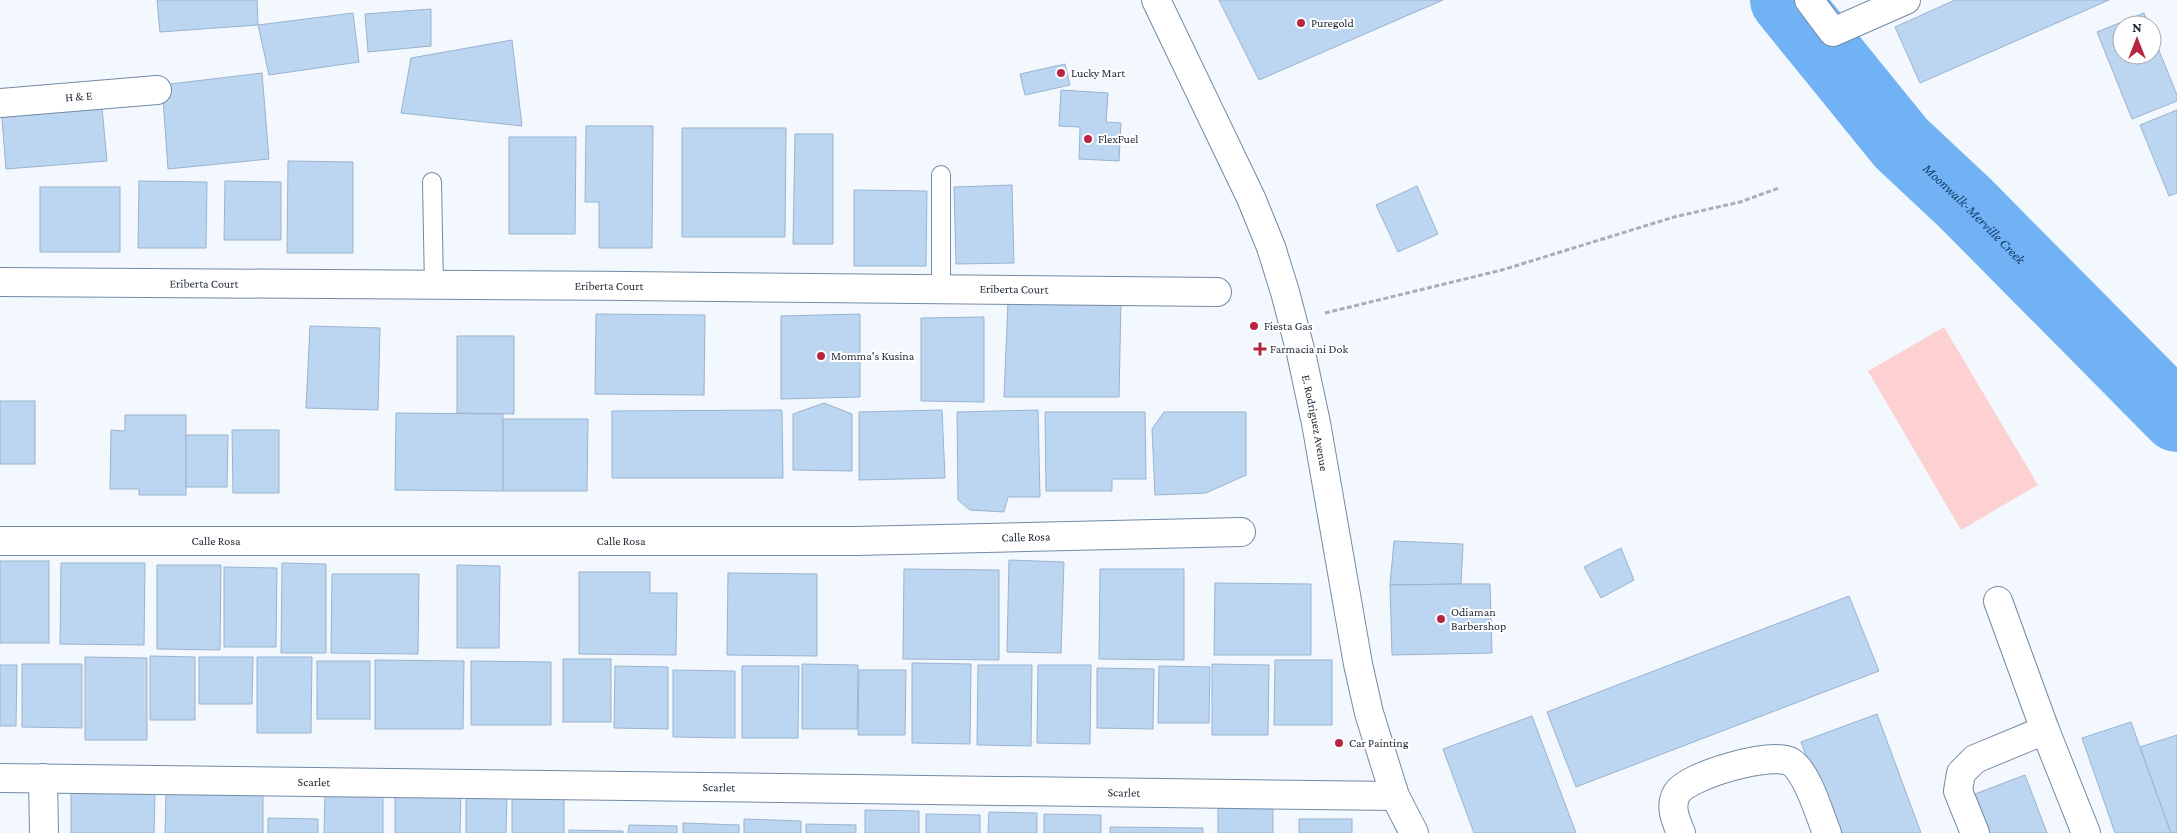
<svg xmlns="http://www.w3.org/2000/svg" width="2177" height="833" viewBox="0 0 2177 833" font-family="'Crimson Pro',serif">
	<rect width="100%" height="100%" fill="#f2f8fd"/>
	<polygon fill="#fdd1d2" points="1944,327 2038,485 1961,530 1868,371"/>
	<g fill="none" stroke-linecap="round" stroke-linejoin="round">
		<path stroke="#71b2f5" stroke-width="70" id="s1" d="M1785 0 1901 143 1965 203 2177 417"/>
	</g>
	<g fill="#bcd5f1" stroke="#9ab3ce">
		<polygon points="157,0 257,0 258,25 160,32"/>
		<polygon points="1219,0 1443,0 1259,80"/>
		<polygon points="1955,0 2109,0 1920,83 1895,27"/>
		<polygon points="431,9 431,46 368,52 365,14"/>
		<polygon points="353,13 359,62 269,75 258,25"/>
		<polygon points="2144,13 2149,25 2122,25 2122,55 2152,55 2152,33 2177,95 2177,101 2132,119 2097,32"/>
		<polygon points="512,40 522,126 401,113 411,58"/>
		<polygon points="1065,64 1070,85 1025,95 1020,74"/>
		<polygon points="262,73 269,159 168,169 162,85"/>
		<polygon points="1061,90 1108,93 1106,122 1121,123 1119,161 1079,159 1080,127 1059,126"/>
		<polygon points="101,97 107,161 6,169 1,106"/>
		<polygon points="2177,110 2177,193 2169,196 2140,125"/>
		<polygon points="586,126 653,126 652,248 599,248 599,202 585,202"/>
		<polygon points="682,128 786,128 785,237 682,237"/>
		<polygon points="795,134 833,134 833,244 793,244"/>
		<polygon points="509,137 576,137 575,234 509,234"/>
		<polygon points="288,161 353,162 353,253 287,253"/>
		<polygon points="139,181 207,182 206,248 138,248"/>
		<polygon points="225,181 281,182 281,240 224,240"/>
		<polygon points="1012,185 1014,263 956,264 954,187"/>
		<polygon points="1417,186 1438,234 1398,252 1376,205"/>
		<rect x="40" y="187" width="80" height="65"/>
		<polygon points="854,190 927,191 926,266 854,266"/>
		<polygon points="1008,301 1121,302 1119,397 1004,397"/>
		<polygon points="596,314 705,315 704,395 595,394"/>
		<polygon points="860,314 860,397 781,399 781,316"/>
		<polygon points="984,317 984,402 921,401 921,318"/>
		<polygon points="310,326 380,328 378,410 306,408"/>
		<polygon points="457,336 514,336 514,414 457,413"/>
		<rect x="0" y="401" width="35" height="63"/>
		<polygon points="824,403 852,414 852,471 793,470 793,414"/>
		<polygon points="782,410 783,478 612,478 612,411"/>
		<polygon points="942,410 945,478 859,480 859,412"/>
		<polygon points="1038,410 1040,497 1008,497 1004,512 970,510 958,500 957,412"/>
		<polygon points="1045,412 1145,412 1146,479 1112,479 1112,491 1046,491"/>
		<polygon points="1164,412 1246,412 1246,475 1206,493 1155,495 1152,429"/>
		<polygon points="396,413 503,414 503,491 395,490"/>
		<polygon points="125,415 186,415 186,495 139,495 139,489 110,489 111,430 125,431"/>
		<polygon points="503,419 588,419 587,491 503,491"/>
		<polygon points="232,430 279,430 279,493 233,493"/>
		<polygon points="186,435 228,435 227,487 186,487"/>
		<polygon points="1394,541 1463,544 1461,584 1390,585"/>
		<polygon points="1621,548 1634,580 1601,598 1584,567"/>
		<polygon points="1009,560 1064,562 1061,653 1007,652"/>
		<rect x="0" y="561" width="49" height="82"/>
		<polygon points="61,563 145,563 144,645 60,644"/>
		<polygon points="282,563 326,564 326,653 281,653"/>
		<polygon points="157,565 221,565 220,650 157,649"/>
		<polygon points="457,565 500,566 499,648 457,648"/>
		<polygon points="224,567 277,568 276,647 224,647"/>
		<polygon points="904,569 999,570 999,660 903,659"/>
		<polygon points="1100,569 1184,569 1184,660 1099,659"/>
		<polygon points="579,572 650,572 650,593 677,593 676,655 579,654"/>
		<polygon points="728,573 817,574 817,656 727,655"/>
		<polygon points="332,574 419,574 418,654 331,653"/>
		<polygon points="1215,583 1311,584 1311,655 1214,655"/>
		<polygon points="1461,584 1490,584 1492,653 1392,655 1390,585"/>
		<polygon points="1849,596 1879,671 1576,787 1547,712"/>
		<polygon points="150,656 195,657 195,720 150,720"/>
		<polygon points="85,657 147,658 147,740 85,740"/>
		<polygon points="199,657 253,657 252,704 199,704"/>
		<polygon points="257,657 312,657 311,733 257,733"/>
		<rect x="563" y="659" width="48" height="63"/>
		<polygon points="375,660 464,661 463,729 375,729"/>
		<polygon points="1275,660 1332,660 1332,725 1274,725"/>
		<rect x="317" y="661" width="53" height="58"/>
		<polygon points="471,661 551,662 551,725 471,725"/>
		<polygon points="912,663 971,664 970,744 912,743"/>
		<polygon points="22,664 82,664 82,728 22,727"/>
		<polygon points="802,664 858,665 857,729 802,729"/>
		<polygon points="1212,664 1269,665 1268,735 1212,735"/>
		<polygon points="0,665 17,665 16,726 0,726"/>
		<polygon points="978,665 1032,665 1031,746 977,745"/>
		<polygon points="1038,665 1091,665 1090,744 1037,743"/>
		<polygon points="615,666 668,667 668,729 614,728"/>
		<polygon points="742,666 799,666 798,738 742,738"/>
		<polygon points="1159,666 1210,667 1209,723 1158,723"/>
		<polygon points="1097,668 1154,669 1153,729 1097,728"/>
		<polygon points="673,670 735,671 735,738 673,737"/>
		<polygon points="859,670 906,670 905,735 858,735"/>
		<polygon points="1877,714 1921,833 1835,833 1801,742"/>
		<polygon points="1532,716 1576,833 1474,833 1443,749"/>
		<polygon points="2131,722 2140,747 2171,833 2115,833 2082,738"/>
		<polygon points="2177,735 2177,833 2171,833 2140,747"/>
		<polygon points="2025,775 2047,833 1989,833 1975,794"/>
		<polygon points="395,792 461,792 460,833 395,833"/>
		<polygon points="466,792 507,793 506,833 466,833"/>
		<polygon points="71,793 155,794 154,833 71,833"/>
		<polygon points="325,793 383,794 383,833 324,833"/>
		<polygon points="166,794 263,795 263,833 165,833"/>
		<rect x="512" y="795" width="52" height="38"/>
		<polygon points="1218,803 1273,804 1273,833 1218,833"/>
		<polygon points="865,810 919,811 919,833 865,833"/>
		<polygon points="989,812 1037,813 1037,833 988,833"/>
		<polygon points="926,814 980,815 980,833 926,833"/>
		<polygon points="1044,814 1101,815 1101,833 1044,833"/>
		<polygon points="268,818 318,819 318,833 268,833"/>
		<polygon points="744,819 801,821 801,833 744,833"/>
		<rect x="1299" y="819" width="53" height="14"/>
		<polygon points="683,823 739,825 739,833 683,833"/>
		<polygon points="806,824 856,825 856,833 806,833"/>
		<polygon points="629,825 677,826 677,833 628,833"/>
		<polygon points="1110,827 1203,828 1203,833 1110,833"/>
		<polygon points="569,830 623,831 623,833 569,833"/>
	</g>
	<g fill="none" stroke-linecap="round" stroke-linejoin="round">
		<defs>
			<g id="lane">
				<polyline points="941,175 941,288"/>
				<polyline points="432,182 434,287"/>
			</g>
			<g id="street">
				<polyline points="1809,0 1833,32 1906,0"/>
				<path id="s2" d="M0 103 157 90"/>
				<path id="s3" d="M0 282C406 286 811 285 1217 292"/>
				<path id="s4" d="M0 541H855L1241 532"/>
				<polyline points="1998,601 2045,730 2086,833"/>
				<path id="s5" d="M0 778 1395 796"/>
				<polyline points="43,778 44,833"/>
				<path d="M1681 833C1676 821 1669 806 1677 793 1688 775 1773 751 1791 762 1808 773 1819 814 1827 833"/>
				<polyline points="1975,833 1958,791 1961,773 1975,759 2045,730"/>
			</g>
			<g id="secondary">
				<path id="s6" d="M1156 0 1251 198 1271 247 1285 292 1301 353 1316 423 1358 664 1369 713 1395 796 1414 833"/>
			</g>
		</defs>
		<use href="#lane" stroke="#738aa4" stroke-width="20"/>
		<use href="#street" stroke="#738aa4" stroke-width="30"/>
		<use href="#secondary" stroke="#738aa4" stroke-width="30"/>
		<polyline stroke="#a7aeb5" stroke-width="3" stroke-dasharray="5 2.5" stroke-linecap="butt" points="1325,313 1502,270 1674,217 1740,202 1779,188"/>
		<use href="#lane" stroke="#fff" stroke-width="18"/>
		<use href="#street" stroke="#fff" stroke-width="28"/>
		<use href="#secondary" stroke="#fff" stroke-width="28"/>
	</g>
	<g fill="#b72540" stroke="#fff" stroke-width="2">
		<circle cx="1301" cy="23" r="5"/>
		<circle cx="1061" cy="73" r="5"/>
		<circle cx="1088" cy="139" r="5"/>
		<circle cx="1254" cy="326" r="5"/>
		<path d="M1257.5 341.5h5v5h5v5h-5v5h-5v-5h-5v-5h5z"/>
		<circle cx="821" cy="356" r="5"/>
		<circle cx="1441" cy="619" r="5"/>
		<circle cx="1339" cy="743" r="5"/>
	</g>
	<g text-anchor="middle" dominant-baseline="central" stroke-width="4" stroke-linejoin="round" paint-order="stroke">
		<g font-size="12" fill="#1e2732" stroke="#fff" text-anchor="start">
			<text x="1311" y="23">Puregold</text>
			<text x="1071" y="73">Lucky Mart</text>
			<text x="1098" y="139">FlexFuel</text>
			<text x="1264" y="326">Fiesta Gas</text>
			<text x="1270" y="349">Farmacia ni Dok</text>
			<text x="831" y="356">Momma's Kusina</text>
			<text x="1451" y="612">Odiaman<tspan x="1451" dy="14">Barbershop</tspan></text>
			<text x="1349" y="743">Car Painting</text>
		</g>
		<g font-size="12" fill="#1e2732" stroke="#fff">
			<text stroke="none"><textPath href="#s2" startOffset="79">H &amp; E</textPath></text>
			<text stroke="none"><textPath href="#s3" startOffset="204">Eriberta Court</textPath></text>
			<text stroke="none"><textPath href="#s3" startOffset="609">Eriberta Court</textPath></text>
			<text stroke="none"><textPath href="#s3" startOffset="1014">Eriberta Court</textPath></text>
			<text stroke="none"><textPath href="#s6" startOffset="454">E. Rodriguez Avenue</textPath></text>
			<text stroke="none"><textPath href="#s4" startOffset="1026">Calle Rosa</textPath></text>
			<text stroke="none"><textPath href="#s4" startOffset="216">Calle Rosa</textPath></text>
			<text stroke="none"><textPath href="#s4" startOffset="621">Calle Rosa</textPath></text>
			<text stroke="none"><textPath href="#s5" startOffset="314">Scarlet</textPath></text>
			<text stroke="none"><textPath href="#s5" startOffset="719">Scarlet</textPath></text>
			<text stroke="none"><textPath href="#s5" startOffset="1124">Scarlet</textPath></text>
		</g>
		<g font-size="14" font-style="italic" fill="#12406c" stroke="#fff">
			<text stroke="none"><textPath href="#s1" startOffset="286">Moonwalk-Merville Creek</textPath></text>
		</g>
	</g>
	<g transform="translate(2137 40)"><circle r="24" fill="#ffffff" stroke="#a5a9ad"/>
	<path d="M0-4L9 19L0 12L-9 19Z" fill="#b72540"/>
	<text y="-8" font-size="14" font-weight="bold" text-anchor="middle" fill="#1e2732">N</text>
	</g>
</svg>
